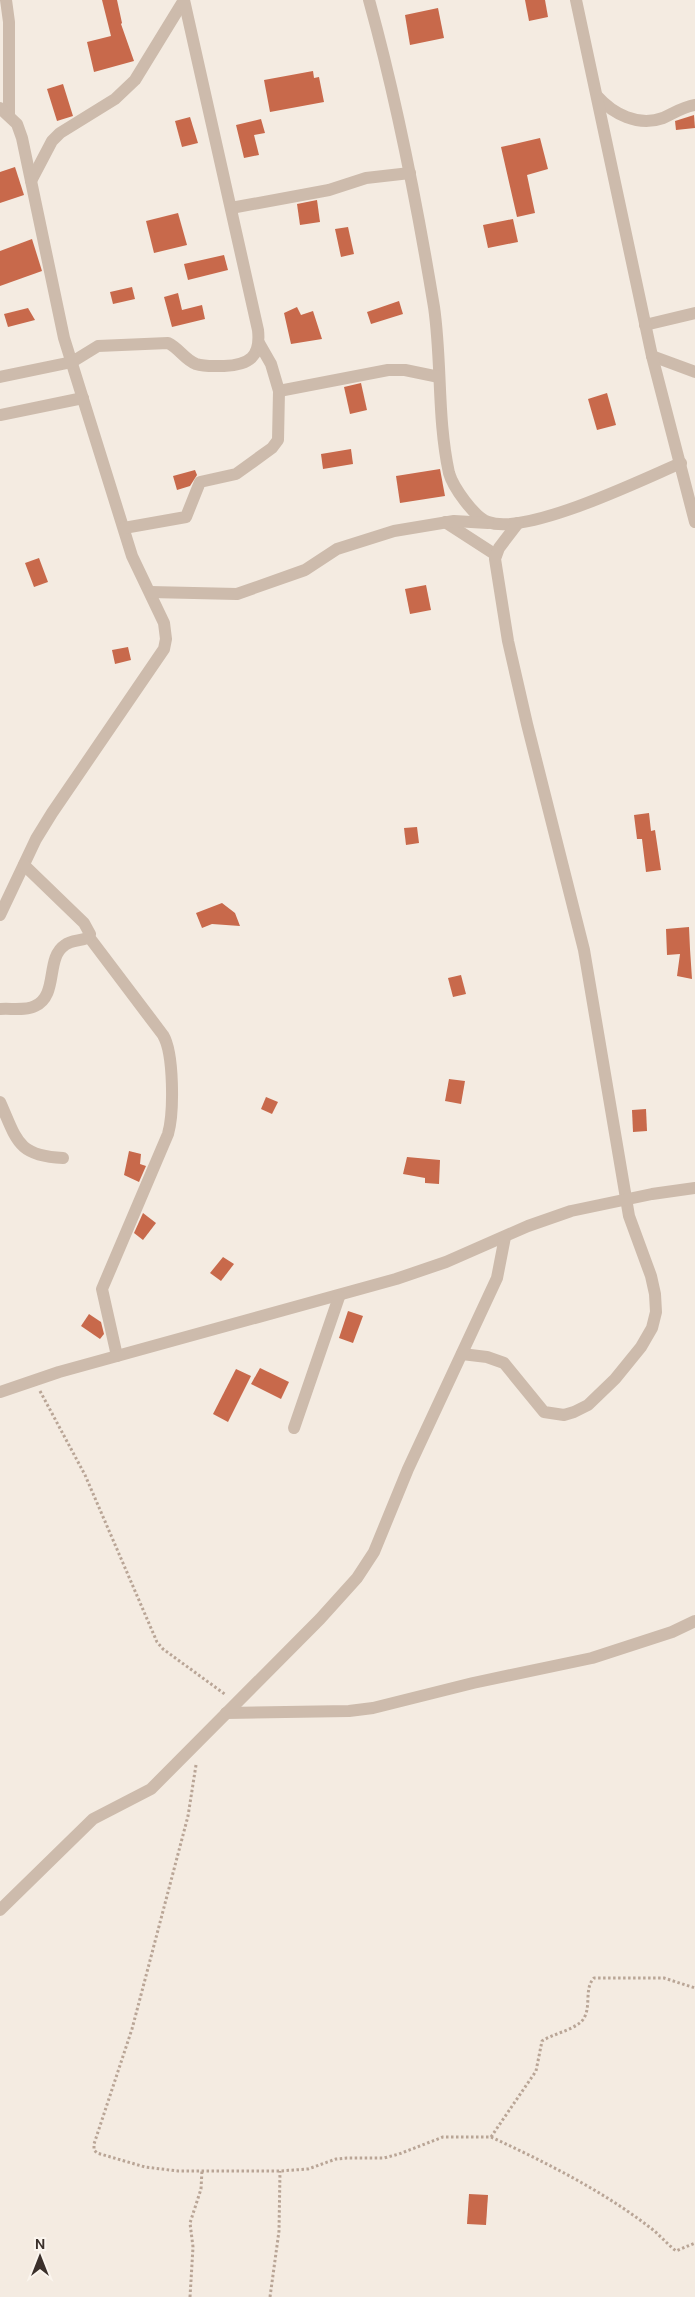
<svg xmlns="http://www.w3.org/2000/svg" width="695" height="2297" viewBox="0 0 695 2297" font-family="'DM Sans',sans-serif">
	<rect width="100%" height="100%" fill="#f4ebe1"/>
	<g fill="#c8694b">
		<polygon points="102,0 117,0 122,23 121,24 134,61 94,72 87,42 111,36"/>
		<polygon points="525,0 545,0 548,17 529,21"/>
		<polygon points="438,8 444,38 410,45 405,15"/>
		<polygon points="313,71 314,78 319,77 324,102 270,112 264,80"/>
		<polygon points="63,84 73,116 57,121 47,89"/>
		<polygon points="694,115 695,128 676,130 675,121"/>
		<polygon points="190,117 198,143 182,147 175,121"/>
		<polygon points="261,119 265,133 254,135 259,155 244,158 236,125"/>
		<polygon points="540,138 548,169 527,175 535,213 517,217 501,147"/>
		<polygon points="15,167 24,195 0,203 0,172"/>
		<polygon points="317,200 320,222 300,225 297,204"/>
		<polygon points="178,213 187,245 154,253 146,221"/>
		<polygon points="513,219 518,242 488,248 483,225"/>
		<polygon points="348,227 354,254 341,257 335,229"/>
		<polygon points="32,239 42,271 0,286 0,251"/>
		<polygon points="224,255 228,270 188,280 184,264"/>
		<polygon points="132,287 135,299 113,304 110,292"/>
		<polygon points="178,293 182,310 202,305 205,319 172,327 164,297"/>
		<polygon points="399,301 403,314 371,324 367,312"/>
		<polygon points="297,307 301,315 313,311 322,339 291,344 284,313"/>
		<polygon points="28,308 35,320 8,327 4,314"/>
		<polygon points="361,383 367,410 350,414 344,387"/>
		<polygon points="607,393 616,425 597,430 588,399"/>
		<polygon points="351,449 353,464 323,469 321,454"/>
		<polygon points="440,469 445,496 400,503 396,476"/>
		<polygon points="195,470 197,475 190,486 177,490 173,476"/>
		<polygon points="39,558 48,582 34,587 25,563"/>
		<polygon points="426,585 431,610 410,614 405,589"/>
		<polygon points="128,647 131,660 115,664 112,650"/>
		<polygon points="649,813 651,831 655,830 661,870 646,872 642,839 637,839 634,815"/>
		<polygon points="417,827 419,843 406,845 404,828"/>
		<polygon points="222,903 235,913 240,926 212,924 202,928 196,913"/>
		<polygon points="689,927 690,949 692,979 677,976 680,954 667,955 666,929"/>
		<polygon points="461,975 466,994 453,997 448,978"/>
		<polygon points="449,1079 465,1081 461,1104 445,1101"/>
		<polygon points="266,1097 278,1102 272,1114 261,1109"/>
		<polygon points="646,1109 647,1131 633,1132 632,1110"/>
		<polygon points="129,1151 141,1154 140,1164 146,1166 139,1182 124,1175"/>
		<polygon points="407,1157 440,1160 439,1184 425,1183 425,1178 403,1174"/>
		<polygon points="143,1213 156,1223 143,1240 134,1233"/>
		<polygon points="223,1257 234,1264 221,1281 210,1273"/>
		<polygon points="348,1311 363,1316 353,1343 339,1338"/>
		<polygon points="89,1314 101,1322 104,1334 100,1339 81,1326"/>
		<polygon points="260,1368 289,1382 281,1399 251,1384"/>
		<polygon points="236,1369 251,1376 228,1422 213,1414"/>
		<polygon points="469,2194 488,2195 486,2225 467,2224"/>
	</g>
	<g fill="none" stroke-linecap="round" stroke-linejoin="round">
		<g stroke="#b9a596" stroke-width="3" stroke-dasharray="2.5 2.5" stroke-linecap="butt">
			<polyline points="40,1391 85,1475 157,1642 163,1649 226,1695"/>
			<path d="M196 1765 188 1816 132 2029 94 2144V2150L97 2153 145 2167 178 2171H280L308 2169 336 2159 347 2158H384L399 2154 443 2137H491L536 2071 542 2041C553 2034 570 2031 581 2022 593 2010 583 1989 594 1978H664L695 1988"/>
			<path d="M491 2137C545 2162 601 2190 648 2226 658 2233 666 2243 676 2251L695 2243"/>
			<polyline points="190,2297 193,2247 190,2223 201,2189 202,2170"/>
			<polyline points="270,2297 279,2231 280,2171"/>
		</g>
		<g stroke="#cdbbac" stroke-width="12">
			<polyline points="6,0 9,22 9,115"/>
			<path d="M369 0C397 101 417 204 434 307 442 362 437 418 449 473 453 487 474 517 488 522 527 536 641 480 681 463"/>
			<path d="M597 96C613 114 638 127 663 118 674 113 683 107 695 105"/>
			<polyline points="0,108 17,124 22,138 64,338 132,556 164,623 166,639 164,649 52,813 36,839 0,915"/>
			<polyline points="31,181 52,141 60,133 115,99 135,80 184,0"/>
			<polyline points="231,208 329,190 366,178 410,173"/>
			<polyline points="645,325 695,313"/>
			<polyline points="652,356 695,372"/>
			<path d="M0 377 72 362 98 346 168 343C179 348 185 360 196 364 205 367 214 366 224 366 249 365 261 357 258 330L184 0"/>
			<polyline points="279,391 388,370 405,370 439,377"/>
			<polyline points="0,415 83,398"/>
			<polyline points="445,522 496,555"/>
			<polyline points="124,528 186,517 200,482 236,474 272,448 278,440 279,391 271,364 259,343"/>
			<polyline points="150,592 237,594 305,570 337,549 394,531 454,521 488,523"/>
			<path d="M89 937 163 1035C174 1053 174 1113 168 1134L102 1289 117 1356"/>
			<path d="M0 1009C10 1008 26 1011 35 1006 59 995 45 958 65 945 71 940 80 941 87 938L90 934 84 923 24 865"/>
			<path d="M0 1102C17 1140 17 1156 63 1158"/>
			<polyline points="462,1354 487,1357 504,1363 544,1412 564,1415 574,1412 588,1405 615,1379 641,1347 652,1328 656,1312 655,1294 651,1276 629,1216 584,950 527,724 508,641 495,559 499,548 518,523"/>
			<polyline points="0,1392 59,1372 396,1279 446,1262 528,1226 571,1211 652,1194 695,1188"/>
			<polyline points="294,1428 339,1297"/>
			<polyline points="226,1713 349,1711 373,1708 473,1683 592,1658 672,1632 695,1621"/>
			<polyline points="0,1910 93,1819 151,1789 320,1619 357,1578 374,1552 408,1469 497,1278 505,1237"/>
		</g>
		<polyline stroke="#cdbbac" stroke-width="12" points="576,0 652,356 695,522"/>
	</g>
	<g transform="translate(40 2257)" stroke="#fbf5ee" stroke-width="4" paint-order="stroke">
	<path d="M0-4L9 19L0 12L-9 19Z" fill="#3b302b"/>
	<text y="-8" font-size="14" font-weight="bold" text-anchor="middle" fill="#3b302b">N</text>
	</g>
</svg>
